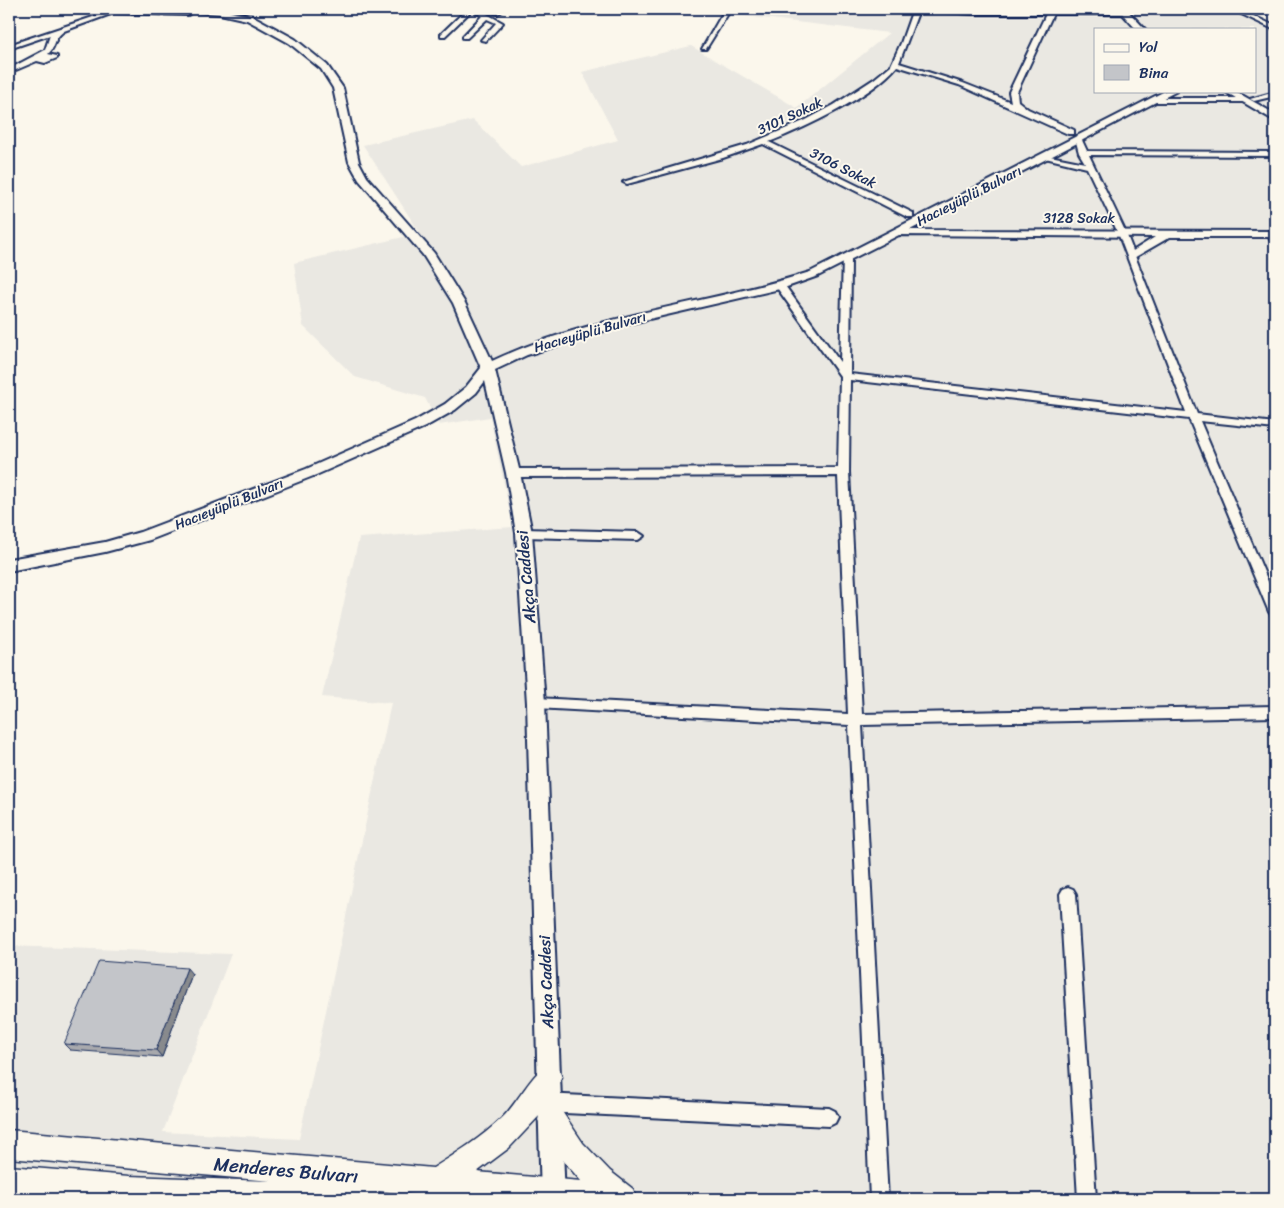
<svg xmlns="http://www.w3.org/2000/svg" width="1284" height="1208" viewBox="0 0 1284 1208" font-family="Sriracha,sans-serif">
	<rect width="100%" height="100%" fill="#fbf7ec"/>
	<filter id="ink" filterUnits="userSpaceOnUse"><feTurbulence type="fractalNoise" baseFrequency=".02" numOctaves="2"/><feDisplacementMap in="SourceGraphic" scale="10" xChannelSelector="R" yChannelSelector="G"/><feConvolveMatrix kernelMatrix="1 2 1 2 8 2 1 2 1" color-interpolation-filters="sRGB"/></filter>
	<g filter="url(#ink)">
		<path fill="#eae8e2" fill-rule="evenodd" d="M696 9H1226L1275 31V1199H9V946L231 954 163 1132 299 1139 391 703 322 697 359 538 513 527 490 417 439 425 425 398 355 377 303 326 294 263 420 233 363 145 473 120 521 167 618 140 582 72 691 46 797 108 889 33 694 10ZM1095 29H1255V91H1095Z"/>
		<g fill="none" stroke-linecap="round" stroke-linejoin="round">
			<defs>
				<g id="street">
					<polygon points="237,9 260,9 220,14 217,12"/>
					<polygon points="467,9 478,9 503,23 486,41 481,40 496,23 487,19 467,38 463,38 463,36 482,16 472,10 445,36 441,36 441,34"/>
					<polygon points="484,9 506,9 497,14"/>
					<polygon points="725,9 731,9 706,49 702,49"/>
					<path d="M913 9 1124 10 1127 12 1124 14H1053L1017 92 1018 101 1028 109 1074 130V134H1068L959 85 897 66C873 96 805 128 769 142L913 213V217H907L763 144 723 158 627 184 623 182 747 145 806 120 834 105 874 79 891 65 901 43ZM919 10 972 14H1046L1009 92 1011 102 963 83 899 63Z"/>
					<polygon points="1137,9 1212,9 1209,11 1135,12"/>
					<polygon points="1218,9 1275,9 1275,13 1245,12 1275,26 1275,30 1235,11"/>
					<path d="M114 10 119 11 64 31C52 40 57 46 48 54L57 56V58L45 63 37 61 9 73V69L45 50 50 35 9 49V45Z"/>
					<polygon points="1275,92 1275,96 1254,101 1250,99"/>
					<polygon points="1156,98 1244,98 1248,100 1244,102 1153,102 1152,100"/>
					<polygon points="1075,138 1081,138 1087,151 1275,152 1275,156 1089,155 1126,233 1197,414 1275,423 1275,429 1200,421 1275,598 1275,617 1271,615 1269,612 1189,419 850,380 849,472 862,714 1275,706 1275,717 862,725 888,1199 870,1199 849,725 536,708 531,707 529,703 531,699 536,698 848,714 838,476 513,477 507,473 513,469 838,468 840,376 775,285 783,283 840,362 843,258 847,255 851,258 850,374 1186,412 1118,233 1087,168 1041,157 1045,155 1085,163 1079,153"/>
					<polygon points="1271,231 1275,234 1275,244 1272,243 1267,234"/>
					<polygon points="524,529 638,532 644,536 638,540 524,537 518,533"/>
					<polygon points="1068,887 1073,889 1076,894 1096,1199 1078,1199 1060,894 1063,889"/>
					<polygon points="544,1094 829,1108 835,1111 838,1117 835,1123 829,1126 544,1112 538,1109 535,1103 538,1097"/>
				</g>
				<g id="secondary">
					<path d="M105 9H208L253 16 295 39 327 65 343 88 359 162 367 177 434 253 465 303 492 361C592 314 705 305 810 272L1165 91H1177L910 230 1275 231V237H1170L1132 259 1128 258V254L1155 237 899 235 818 276 784 288 623 325 527 355 495 370 520 473 532 533 545 703 565 1199H541L527 703 516 533 506 473 485 381 476 393 455 410 425 427 316 475 150 540 105 552 9 571V559L105 542 140 532 306 469 415 421 445 404 466 387 481 368 453 303 423 255 359 180 349 162 333 88 321 69 289 43 247 20 220 14 192 12 188 15 116 13Z"/>
					<polygon points="1118,9 1126,9 1145,29 1136,29"/>
					<polygon points="1224,91 1235,91 1275,114 1275,121"/>
				</g>
				<path id="primary" d="M549 1064 558 1068 562 1077 544 1110 551 1107 561 1110 583 1143 610 1171 633 1189 637 1199H470L378 1191 381 1199H71L9 1194V1166L129 1176 272 1181 9 1158V1130L433 1168C457 1153 481 1138 502 1118 517 1104 533 1071 549 1064ZM540 1115 538 1120 556 1152 581 1181 477 1172 509 1148Z"/>
			</defs>
			<use href="#street" stroke="#1b2f5e" stroke-width="4"/>
			<use href="#secondary" stroke="#1b2f5e" stroke-width="4"/>
			<use href="#primary" stroke="#1b2f5e" stroke-width="3"/>
			<use href="#street" fill="#fbf7ec" fill-rule="evenodd"/>
			<use href="#secondary" fill="#fbf7ec" fill-rule="evenodd"/>
			<use href="#primary" fill="#fbf7ec" fill-rule="evenodd"/>
		</g>
		<polygon fill="#a8a9ad" stroke="#1b2f5e" points="192,974 162,1057 70,1050 64,1044"/>
		<polygon fill="#888a8d" stroke="#1b2f5e" points="187,968 192,974 162,1057 156,1050"/>
		<polygon fill="#c3c5c9" stroke="#1b2f5e" points="99,961 187,968 156,1050 64,1044"/>
	</g>
	<g text-anchor="middle" dominant-baseline="central" stroke-width="4" stroke-linejoin="round" paint-order="stroke">
		<g font-size="14" fill="#1b2f5e" stroke="#fbf7ec">
			<text transform="translate(790 116) rotate(-25)">3101 Sokak</text>
			<text transform="translate(843 168) rotate(27)">3106 Sokak</text>
			<text transform="translate(969 196) rotate(-27)">Hacıeyüplü Bulvarı</text>
			<text x="1079" y="218">3128 Sokak</text>
			<text transform="translate(590 332) rotate(-16)">Hacıeyüplü Bulvarı</text>
			<text transform="translate(229 504) rotate(-22)">Hacıeyüplü Bulvarı</text>
		</g>
		<g font-size="16" fill="#1b2f5e" stroke="#fbf7ec">
			<text transform="translate(526 577) rotate(-95)">Akça Caddesi</text>
			<text transform="translate(546 982) rotate(-92)">Akça Caddesi</text>
		</g>
		<g font-size="19" fill="#1b2f5e" stroke="#fbf7ec">
			<text transform="translate(286 1170) rotate(5)">Menderes Bulvarı</text>
		</g>
	</g>
	<rect width="1284" height="1208" fill="none" stroke="#fbf7ec" stroke-width="30"/>
	<rect x="15" y="15" width="1254" height="1178" fill="none" stroke="#1b2f5e" stroke-width="2" filter="url(#ink)"/>
	<rect x="1094" y="28" width="162" height="65" fill="#fbf7ec" stroke="#a1a7b3"/>
	<rect x="1104" y="44" width="25" height="8" fill="#fbf7ec" stroke="#a1a7b3"/>
	<text x="1139" y="52" font-size="15" fill="#1b2f5e">Yol</text>
	<rect x="1104" y="65" width="25" height="15" fill="#c3c5c9" stroke="#a1a7b3"/>
	<text x="1139" y="78" font-size="15" fill="#1b2f5e">Bina</text>
</svg>
